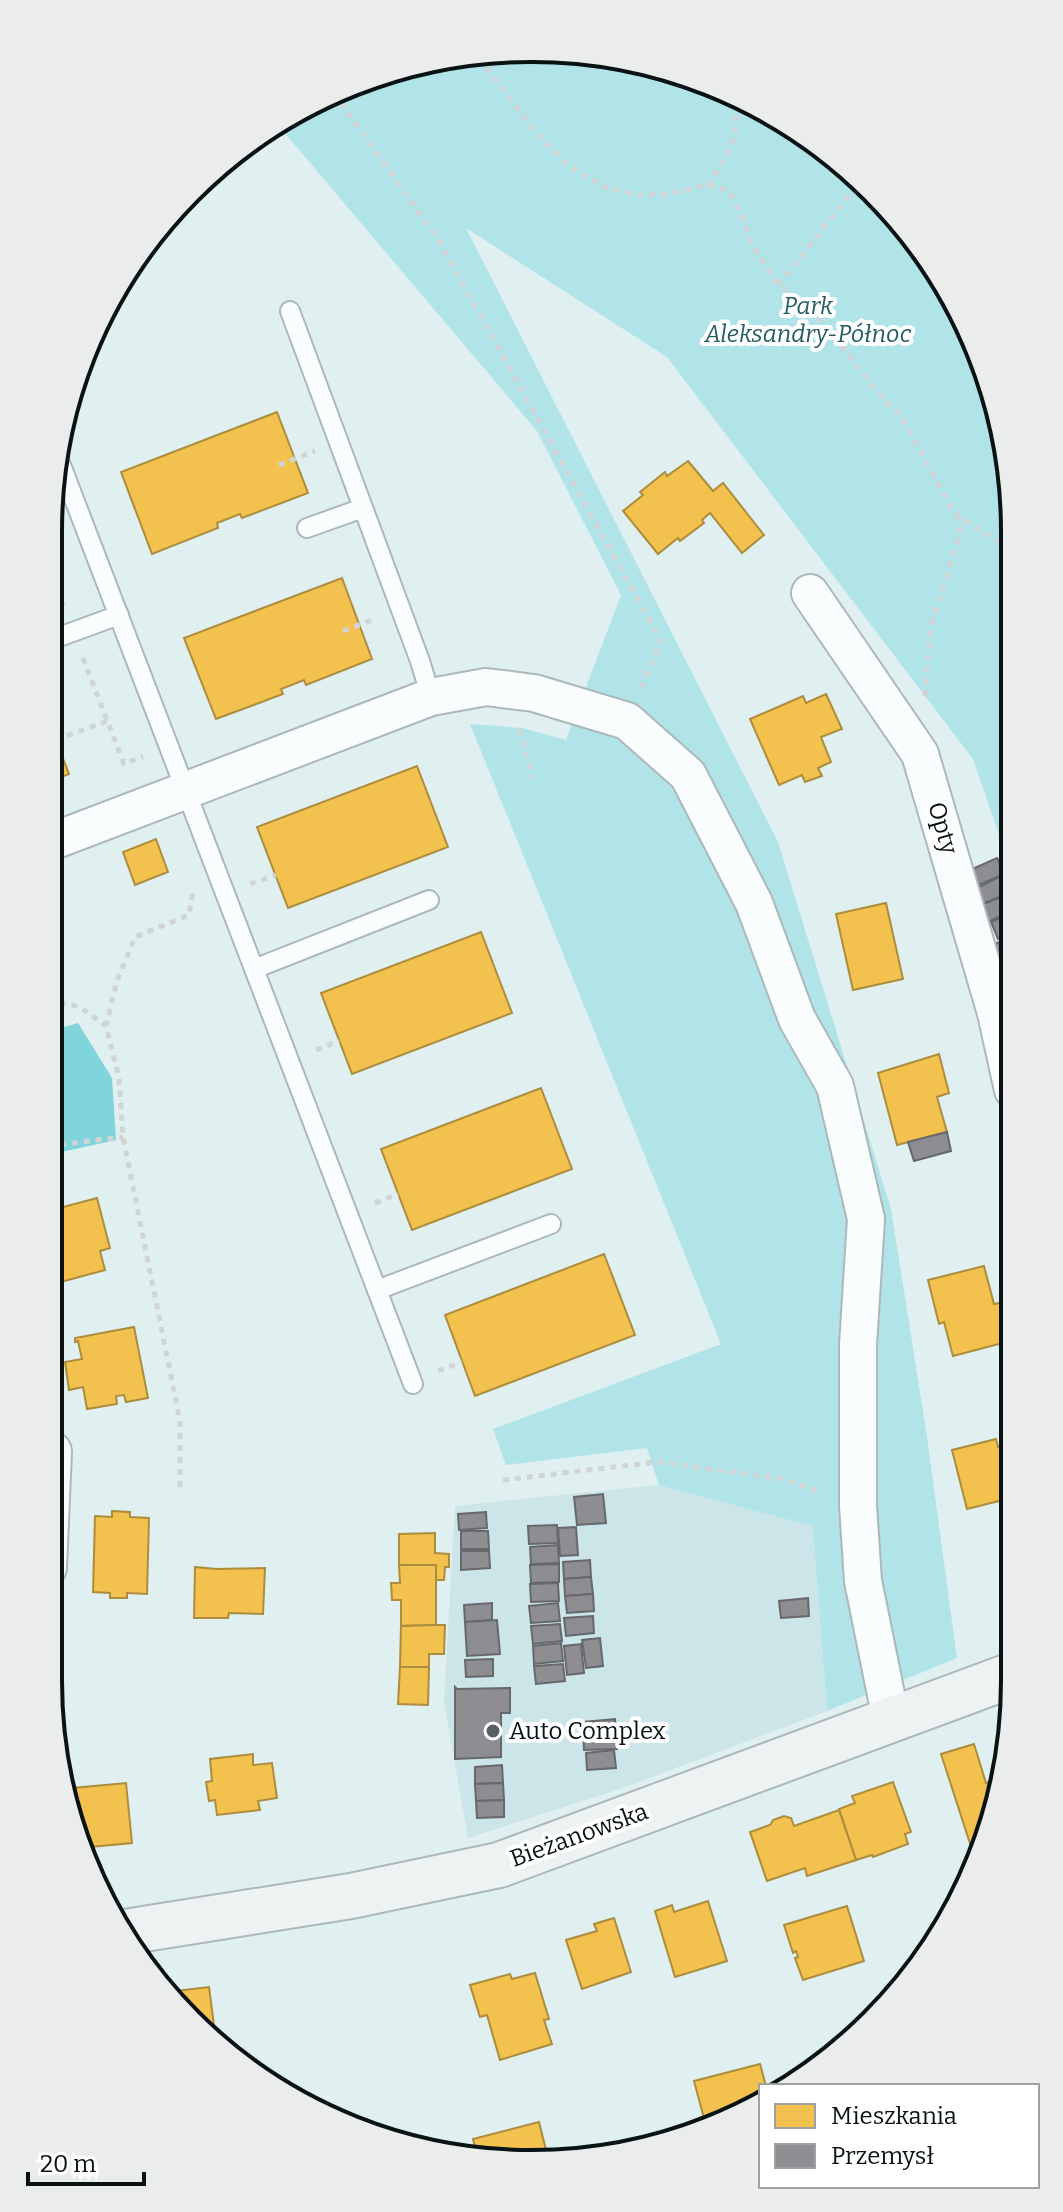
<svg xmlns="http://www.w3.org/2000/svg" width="1063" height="2212" viewBox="0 0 1063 2212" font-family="Bitter,serif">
	<rect width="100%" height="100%" fill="#e0eff0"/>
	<polygon fill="#cbe5e8" points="659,1485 814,1526 827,1711 623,1788 468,1838 444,1702 455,1506"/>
	<polygon fill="#b0e4e9" points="532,48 717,85 826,148 915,237 978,346 1011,468 1012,872 973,759 667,357 466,228 778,842 891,1209 926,1430 957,1658 827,1711 813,1526 659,1485 647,1448 506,1465 493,1429 721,1344 470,724 522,728 566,740 621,595 537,431 284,132 254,146 347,85"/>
	<polygon fill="#80d5dc" points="78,1023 112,1078 116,1140 48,1155 48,1032"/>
	<g fill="#f2c14e" stroke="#ac8d3d" stroke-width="2">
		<polygon points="277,412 308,493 242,518 240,514 217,523 218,528 152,554 121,472"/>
		<polygon points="688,461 713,491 723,483 764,535 742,553 710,513 702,520 704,523 680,541 678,538 658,554 623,511 643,495 640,492 665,472 667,476"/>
		<polygon points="342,578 372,659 306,685 304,680 281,689 283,694 216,719 184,638"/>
		<polygon points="826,694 842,729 821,737 831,762 818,768 822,776 805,782 802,775 779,785 750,719 803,696 806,703"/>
		<polygon points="48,720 69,774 48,783"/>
		<polygon points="417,766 448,847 288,908 257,827"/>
		<polygon points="156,839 168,872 135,885 123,852"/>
		<polygon points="886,903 903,979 853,990 836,914"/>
		<polygon points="481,932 512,1013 352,1074 321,993"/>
		<polygon points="939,1054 949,1093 937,1097 947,1132 897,1145 878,1073"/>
		<polygon points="541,1088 572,1169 412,1230 381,1149"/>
		<polygon points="97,1198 110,1248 100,1251 105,1270 57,1283 52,1264 48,1264 48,1211"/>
		<polygon points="604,1254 635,1335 475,1396 445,1315"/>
		<polygon points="984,1266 994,1304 1004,1302 1014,1340 953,1356 944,1322 939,1324 928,1280"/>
		<polygon points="134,1327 148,1398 126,1402 124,1395 116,1396 117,1404 87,1409 83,1387 69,1390 65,1362 82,1359 78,1341 75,1342 75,1338"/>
		<polygon points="996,1439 998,1447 1014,1443 1014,1479 1007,1481 1011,1498 967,1509 952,1450"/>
		<polygon points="112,1511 130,1512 130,1517 149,1518 147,1594 127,1593 127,1598 110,1598 110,1593 93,1592 95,1516 112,1517"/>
		<polygon points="435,1533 435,1553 449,1554 449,1567 445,1567 444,1580 436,1580 436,1565 399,1565 399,1534"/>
		<polygon points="399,1565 436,1565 436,1625 401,1626 401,1600 392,1600 391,1583 400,1583"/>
		<polygon points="195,1567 216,1569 265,1568 263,1614 229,1613 228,1618 194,1618"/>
		<polygon points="436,1625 445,1625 444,1654 429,1654 429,1667 400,1667 401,1626"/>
		<polygon points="400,1667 429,1667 428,1705 398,1704"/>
		<polygon points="974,1744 986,1783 995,1780 979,1861 976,1862 941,1754"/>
		<polygon points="253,1754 253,1765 272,1763 277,1798 258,1801 260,1810 217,1815 215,1800 209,1801 206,1782 212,1781 210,1759"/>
		<polygon points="893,1782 911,1832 905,1834 908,1844 873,1857 872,1855 856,1860 839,1809 855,1803 852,1796"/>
		<polygon points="126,1783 132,1843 80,1848 73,1788"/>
		<polygon points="839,1810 856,1860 807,1876 805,1868 767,1881 750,1832 770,1825 773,1820 784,1816 791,1818 794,1826"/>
		<polygon points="708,1901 727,1961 675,1977 655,1911 672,1905 674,1912"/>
		<polygon points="847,1906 864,1961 803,1980 795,1958 798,1957 796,1951 793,1953 784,1925"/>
		<polygon points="614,1918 631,1972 582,1989 566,1940 597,1931 594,1924"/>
		<polygon points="535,1973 549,2019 544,2020 552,2044 500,2060 487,2015 480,2017 470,1985 510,1974 512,1979"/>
		<polygon points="209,1987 215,2033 167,1992"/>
		<polygon points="760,2064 766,2086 761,2086 761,2102 746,2114 706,2126 694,2081"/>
		<polygon points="539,2122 548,2158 477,2156 473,2139"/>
	</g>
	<g fill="#8d8d92" stroke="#66686c" stroke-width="2">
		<polygon points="997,858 1005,874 976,886 970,870"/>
		<polygon points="1005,874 1011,892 983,904 977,888"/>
		<polygon points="1012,893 1012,911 988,922 982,906 983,904"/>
		<polygon points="1012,913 1012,933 998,939 991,922"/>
		<polygon points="1012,936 1012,951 1000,956 995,944"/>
		<polygon points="1012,953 1013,971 1005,974 998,958"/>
		<polygon points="947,1132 951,1151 914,1161 908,1142"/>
		<polygon points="603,1494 606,1523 577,1525 574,1497"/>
		<polygon points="486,1512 487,1528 459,1530 458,1514"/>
		<polygon points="557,1525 558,1543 529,1544 528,1526"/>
		<polygon points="576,1527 578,1555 560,1556 558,1528"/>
		<polygon points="461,1531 488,1531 489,1549 461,1549"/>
		<polygon points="558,1545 559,1563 531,1564 530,1547"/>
		<polygon points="461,1551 489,1551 490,1568 461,1570"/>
		<polygon points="590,1560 591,1577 564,1579 563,1562"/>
		<polygon points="559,1564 559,1582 531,1583 530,1565"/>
		<polygon points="591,1577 593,1594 565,1596 564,1579"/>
		<polygon points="558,1583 559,1601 531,1602 530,1584"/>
		<polygon points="593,1594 594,1611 567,1613 565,1596"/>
		<polygon points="808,1598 809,1616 781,1618 779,1601"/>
		<polygon points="492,1603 492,1620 465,1622 464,1605"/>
		<polygon points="558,1603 560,1621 531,1623 529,1606"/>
		<polygon points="593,1616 594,1633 566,1636 564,1618"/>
		<polygon points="497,1620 500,1654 467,1656 465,1622"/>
		<polygon points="560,1624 562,1641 533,1644 531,1626"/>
		<polygon points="600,1638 603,1666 586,1668 582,1640"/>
		<polygon points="561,1643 563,1661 534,1664 533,1646"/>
		<polygon points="581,1644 584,1673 567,1675 564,1646"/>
		<polygon points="493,1659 493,1676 466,1677 465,1660"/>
		<polygon points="563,1664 565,1681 536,1684 534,1666"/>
		<polygon points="455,1687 457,1689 510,1688 510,1713 501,1713 501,1757 455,1759"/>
		<polygon points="615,1719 617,1749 584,1750 583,1722"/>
		<polygon points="614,1750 616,1768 587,1770 586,1753"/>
		<polygon points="502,1765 503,1783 475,1784 475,1767"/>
		<polygon points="503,1783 504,1800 476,1801 475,1784"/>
		<polygon points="504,1800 504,1817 477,1818 476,1801"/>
	</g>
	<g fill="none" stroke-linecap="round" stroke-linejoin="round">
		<defs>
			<g id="lane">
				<polyline points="290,311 420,661 431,697"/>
				<polyline points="61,465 413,1384"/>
				<polyline points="307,528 363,508"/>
				<polyline points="48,641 119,615"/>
				<polyline points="254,969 429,900"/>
				<polyline points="377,1290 551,1224"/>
			</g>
			<g id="street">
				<polyline points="810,593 920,754 996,1013 1013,1090"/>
				<polyline points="48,843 431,697 486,687 534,693 627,721 688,775 754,903 797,1019 835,1086 866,1219 858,1345 858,1505 863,1581 891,1719"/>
				<polyline points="48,1568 53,1451 48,1449"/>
			</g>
			<polyline id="secondary" points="125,1932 351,1896 499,1865 1015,1674"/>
		</defs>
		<use href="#lane" stroke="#acb8b9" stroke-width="22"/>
		<use href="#street" stroke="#acb8b9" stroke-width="40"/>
		<use href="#secondary" stroke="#acb8b9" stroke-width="48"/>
		<g stroke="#d0d4d4" stroke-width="5" stroke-dasharray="6 6" stroke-linecap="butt">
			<polyline points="479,58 535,131 570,167 605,187 638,195 667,194 688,190 704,185 721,188 729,192 743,219 750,241 777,284 793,294 819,317 875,389 904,420 952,510 961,518 1011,549"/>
			<polyline points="334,93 439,241 661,641 640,689"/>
			<path d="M708 186C729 149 742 139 733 94"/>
			<polyline points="777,284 789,272 852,192 862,184"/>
			<polyline points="279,465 315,451"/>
			<polyline points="48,567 63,606"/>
			<polyline points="343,631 375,619"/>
			<polyline points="83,658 124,764 143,756"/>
			<polyline points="925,696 930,630 959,536 961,518"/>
			<polyline points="519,729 533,778"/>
			<polyline points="56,740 107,721"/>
			<polyline points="250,884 276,875"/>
			<polyline points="48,1000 80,1007 106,1026"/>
			<polyline points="316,1050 339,1041"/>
			<polyline points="48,1146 123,1137"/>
			<polyline points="375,1203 398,1194"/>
			<polyline points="438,1371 462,1362"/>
			<polyline points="503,1480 657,1462 784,1479 822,1493"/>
			<polyline points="180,1487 180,1421 123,1137 119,1078 106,1026 117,981 135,937 189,915 193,891"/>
		</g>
		<use href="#lane" stroke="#fafdfd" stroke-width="18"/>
		<use href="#street" stroke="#fafdfd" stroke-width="36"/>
		<use href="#secondary" stroke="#edf2f3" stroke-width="44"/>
	</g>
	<circle fill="#556061" stroke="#fff" stroke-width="3" cx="493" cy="1731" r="8"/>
	<g text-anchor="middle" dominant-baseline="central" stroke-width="8" stroke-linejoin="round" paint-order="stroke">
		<g font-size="24" font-style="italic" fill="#245c61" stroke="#fff">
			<text x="808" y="306">Park<tspan x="808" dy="28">Aleksandry-Północ</tspan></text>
		</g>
		<g font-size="24" fill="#0a1314" stroke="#fff">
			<text transform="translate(943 828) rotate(74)">Opty</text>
			<text transform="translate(579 1835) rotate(-20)">Bieżanowska</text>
		</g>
		<g font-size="24" fill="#0a1314" stroke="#fff" text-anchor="start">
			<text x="509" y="1731">Auto Complex</text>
		</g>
	</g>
	<path d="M0 0H1063V2212H0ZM531 62H532A469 469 0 0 1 1001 531V1681A469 469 0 0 1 532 2150H531A469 469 0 0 1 62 1681V531A469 469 0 0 1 531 62Z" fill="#ebecec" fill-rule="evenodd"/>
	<path fill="none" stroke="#0a1314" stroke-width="4" d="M531 62H532A469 469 0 0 1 1001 531V1681A469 469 0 0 1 532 2150H531A469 469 0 0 1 62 1681V531A469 469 0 0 1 531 62Z"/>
	<rect x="759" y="2084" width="280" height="104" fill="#ffffff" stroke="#9da1a1" stroke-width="2"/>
	<rect x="775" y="2104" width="40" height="24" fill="#f2c14e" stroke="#9da1a1" stroke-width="2"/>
	<text x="831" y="2124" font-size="24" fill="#0a1314">Mieszkania</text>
	<rect x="775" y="2144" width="40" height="24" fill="#8d8d92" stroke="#9da1a1" stroke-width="2"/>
	<text x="831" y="2164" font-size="24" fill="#0a1314">Przemysł</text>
	<path d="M28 2172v12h116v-12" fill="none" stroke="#0a1314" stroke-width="4"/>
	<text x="40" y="2172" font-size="24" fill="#0a1314" stroke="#ffffff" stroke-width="6" paint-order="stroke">20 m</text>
</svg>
